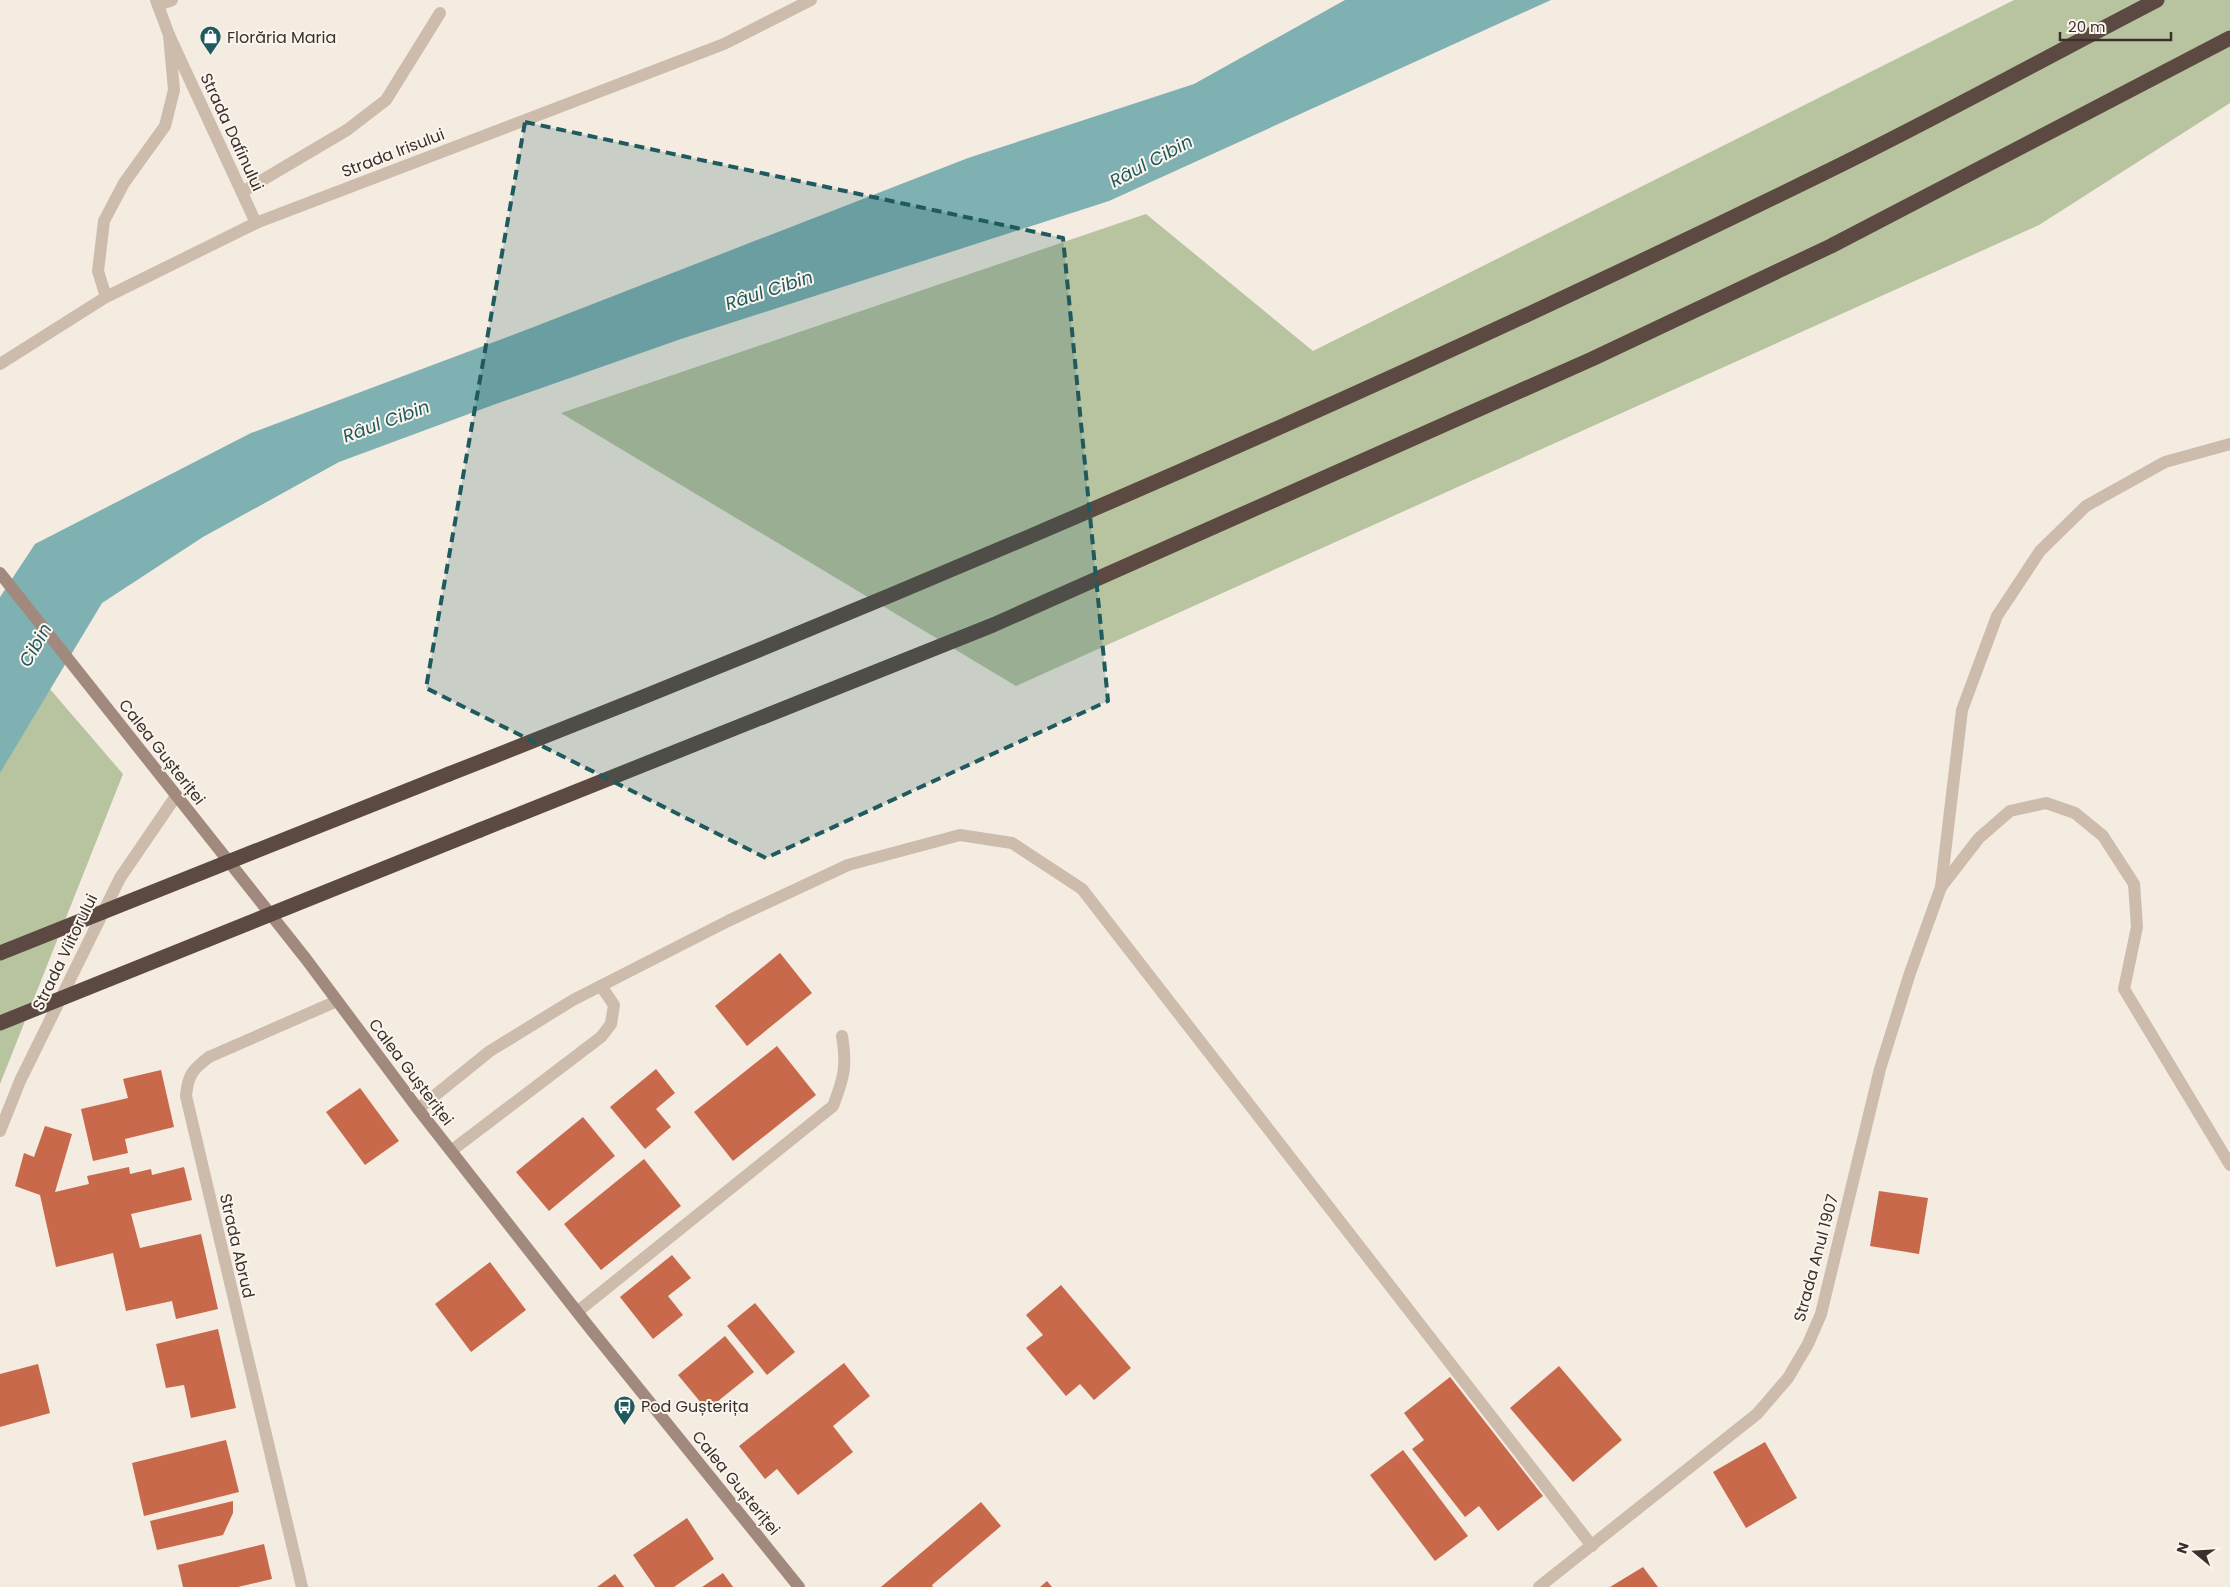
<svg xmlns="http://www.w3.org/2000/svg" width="2230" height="1587" viewBox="0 0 2230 1587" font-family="Poppins,sans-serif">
	<rect width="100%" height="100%" fill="#f4ebe1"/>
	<g fill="#b8c4a0">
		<polygon points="2014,0 2230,0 2230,103 2039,225 1016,686 561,413 1146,214 1313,351"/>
		<polygon points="0,631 123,774 0,1084"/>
	</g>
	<polygon fill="#7fb0b2" points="1345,0 1551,0 1109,201 681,339 493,405 339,462 203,537 102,603 0,773 0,597 35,544 251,433 531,328 968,158 1194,84"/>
	<g fill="#c8694b">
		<polygon points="780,953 812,993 747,1046 715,1006"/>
		<polygon points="777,1046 816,1095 733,1161 694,1112"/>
		<polygon points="656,1069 675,1093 656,1109 671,1127 645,1149 610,1107"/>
		<polygon points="161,1070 174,1127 125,1139 128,1153 93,1161 81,1109 128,1098 123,1079"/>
		<polygon points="360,1088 399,1141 365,1165 326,1112"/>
		<polygon points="583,1117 615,1156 549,1211 516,1172"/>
		<polygon points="45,1126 72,1134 55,1192 89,1184 87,1176 129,1167 130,1174 151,1169 152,1175 184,1167 192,1200 131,1214 140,1248 201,1234 218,1309 176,1319 172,1301 126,1311 113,1253 56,1267 40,1195 15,1186 24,1153 34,1157"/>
		<polygon points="644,1159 681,1206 601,1270 564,1224"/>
		<polygon points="1879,1191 1928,1198 1919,1254 1870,1246"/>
		<polygon points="672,1255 691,1278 668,1296 683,1315 653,1339 620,1297"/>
		<polygon points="490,1262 526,1310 471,1352 435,1304"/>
		<polygon points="1061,1285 1131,1368 1094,1400 1080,1384 1066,1396 1026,1348 1043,1335 1026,1315"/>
		<polygon points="755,1303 795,1352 767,1375 727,1326"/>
		<polygon points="218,1329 236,1408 191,1418 184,1385 166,1388 156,1344"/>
		<polygon points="725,1336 754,1372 707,1410 678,1375"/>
		<polygon points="844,1363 870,1396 833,1426 853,1452 798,1495 777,1469 765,1479 739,1446"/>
		<polygon points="38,1364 50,1413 0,1427 0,1374"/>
		<polygon points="1559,1366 1622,1440 1573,1482 1510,1408"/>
		<polygon points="1450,1377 1543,1496 1498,1531 1479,1506 1465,1517 1412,1449 1424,1440 1404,1413"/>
		<polygon points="226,1440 239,1492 144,1516 132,1463"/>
		<polygon points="1765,1442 1797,1498 1746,1528 1713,1472"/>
		<polygon points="1403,1450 1468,1536 1435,1561 1370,1475"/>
		<polygon points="233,1501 233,1513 223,1535 157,1550 150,1521"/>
		<polygon points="981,1502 1001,1526 932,1585 933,1587 881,1587"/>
		<polygon points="687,1518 714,1559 674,1587 655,1587 633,1555"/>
		<polygon points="264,1544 272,1579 238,1587 183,1587 178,1565"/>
		<polygon points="1643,1567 1658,1587 1610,1587"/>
		<polygon points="723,1573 733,1587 702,1587"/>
		<polygon points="615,1574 624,1587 597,1587"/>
		<polygon points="1047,1581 1052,1587 1040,1587"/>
	</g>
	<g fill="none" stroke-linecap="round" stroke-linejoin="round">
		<g stroke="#cdbbac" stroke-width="12">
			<polyline points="158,5 172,0"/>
			<polyline points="242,192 347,130 386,100 440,13"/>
			<polyline points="1941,887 1962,710 1997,616 2040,551 2086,506 2165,462 2230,444"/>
			<polyline points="1941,887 1979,838 2010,811 2046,803 2075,813 2103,836 2134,884 2137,927 2124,989 2230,1165"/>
			<polyline points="418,1109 490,1051 573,1000 728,921 848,865 960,835 1012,843 1082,889 1592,1546"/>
			<polyline points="451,1151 601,1037 611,1024 614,1005 601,986"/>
		</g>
		<g stroke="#cdbbac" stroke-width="12">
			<polyline points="156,0 169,35 256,223"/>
			<polyline points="106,297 98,271 104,221 124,183 165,126 174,90 169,35"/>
			<polyline points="0,364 106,297 256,223 724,44 811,0"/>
			<path d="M577 1312 833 1106C844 1078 847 1066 842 1036"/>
			<polyline points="1539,1587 1757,1414 1788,1378 1808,1344 1821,1314 1880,1069 1910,973 1941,887"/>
		</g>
		<g stroke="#cdbbac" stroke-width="12">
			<polyline points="0,1131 20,1081 120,878 176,796"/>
			<path d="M302 1587 186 1096C188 1075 192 1070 209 1057L337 1001"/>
		</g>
		<polyline stroke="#a18a7d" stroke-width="12" points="0,573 306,959 418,1109 589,1327 799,1587"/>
		<g stroke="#5c4a42" stroke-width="15">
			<path d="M449 774C914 592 1373 394 1822 174 1935 119 2045 58 2157 0"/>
			<polyline points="480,830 993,625 1592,359 1831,246 2230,38"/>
		</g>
		<g stroke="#5c4a42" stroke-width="15">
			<polyline points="0,953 449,774"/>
			<polyline points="0,1023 480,830"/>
		</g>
	</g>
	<path fill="#1f5a5e" fill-opacity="0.2" stroke="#1f5a5e" stroke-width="4" stroke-dasharray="10 6" stroke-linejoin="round" d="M525 122 1063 238 1108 701 766 858 426 688Z"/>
	<defs>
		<symbol id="shop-pin" viewBox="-11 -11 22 30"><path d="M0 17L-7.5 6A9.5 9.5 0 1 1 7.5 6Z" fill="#1f5a5e" stroke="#fbf5ee"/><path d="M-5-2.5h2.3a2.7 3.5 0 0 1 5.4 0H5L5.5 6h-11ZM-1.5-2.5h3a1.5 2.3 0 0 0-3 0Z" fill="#fff"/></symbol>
		<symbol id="bus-pin" viewBox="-11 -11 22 30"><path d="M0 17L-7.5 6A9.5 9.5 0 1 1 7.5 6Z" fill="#1f5a5e" stroke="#fbf5ee"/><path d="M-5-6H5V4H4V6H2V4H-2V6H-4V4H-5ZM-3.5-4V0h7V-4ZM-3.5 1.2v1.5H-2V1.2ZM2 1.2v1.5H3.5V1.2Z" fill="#fff"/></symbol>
	</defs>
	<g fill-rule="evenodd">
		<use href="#shop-pin" x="198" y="24" width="25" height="34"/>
		<use href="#bus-pin" x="612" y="1394" width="25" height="34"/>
	</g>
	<g text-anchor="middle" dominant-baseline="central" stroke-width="4" stroke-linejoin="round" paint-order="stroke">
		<g font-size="16" fill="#3b302b" stroke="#fbf5ee" text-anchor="start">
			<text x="227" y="37">Florăria Maria</text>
			<text x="641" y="1406">Pod Gușterița</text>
		</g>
		<g font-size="16" fill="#3b302b" stroke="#fbf5ee">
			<text transform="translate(232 132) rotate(65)">Strada Dafinului</text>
			<text transform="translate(393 153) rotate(-21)">Strada Irisului</text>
			<text transform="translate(162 752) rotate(52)">Calea Gușteriței</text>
			<text transform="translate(65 952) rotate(-64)">Strada Viitorului</text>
			<text transform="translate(411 1072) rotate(53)">Calea Gușteriței</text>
			<text transform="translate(237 1246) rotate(77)">Strada Abrud</text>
			<text transform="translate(1816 1258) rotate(-75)">Strada Anul 1907</text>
			<text transform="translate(736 1483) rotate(51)">Calea Gușteriței</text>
		</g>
		<g font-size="18" font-style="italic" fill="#1f5a5e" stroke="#fbf5ee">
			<text transform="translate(1151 161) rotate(-28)">Râul Cibin</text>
			<text transform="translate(769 290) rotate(-18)">Râul Cibin</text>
			<text transform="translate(386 421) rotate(-20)">Râul Cibin</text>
			<text transform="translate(35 645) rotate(-60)">Cibin</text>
		</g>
	</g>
	<g transform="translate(2195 1552) rotate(288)" stroke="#fbf5ee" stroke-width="4" paint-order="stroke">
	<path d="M0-4L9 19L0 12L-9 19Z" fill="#3b302b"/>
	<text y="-8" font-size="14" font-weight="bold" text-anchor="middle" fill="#3b302b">N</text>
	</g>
	<path d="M2060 32v8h111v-8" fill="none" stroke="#3b302b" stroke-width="2.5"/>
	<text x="2068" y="32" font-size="15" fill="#3b302b" stroke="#fbf5ee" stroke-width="4" paint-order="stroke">20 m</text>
</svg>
